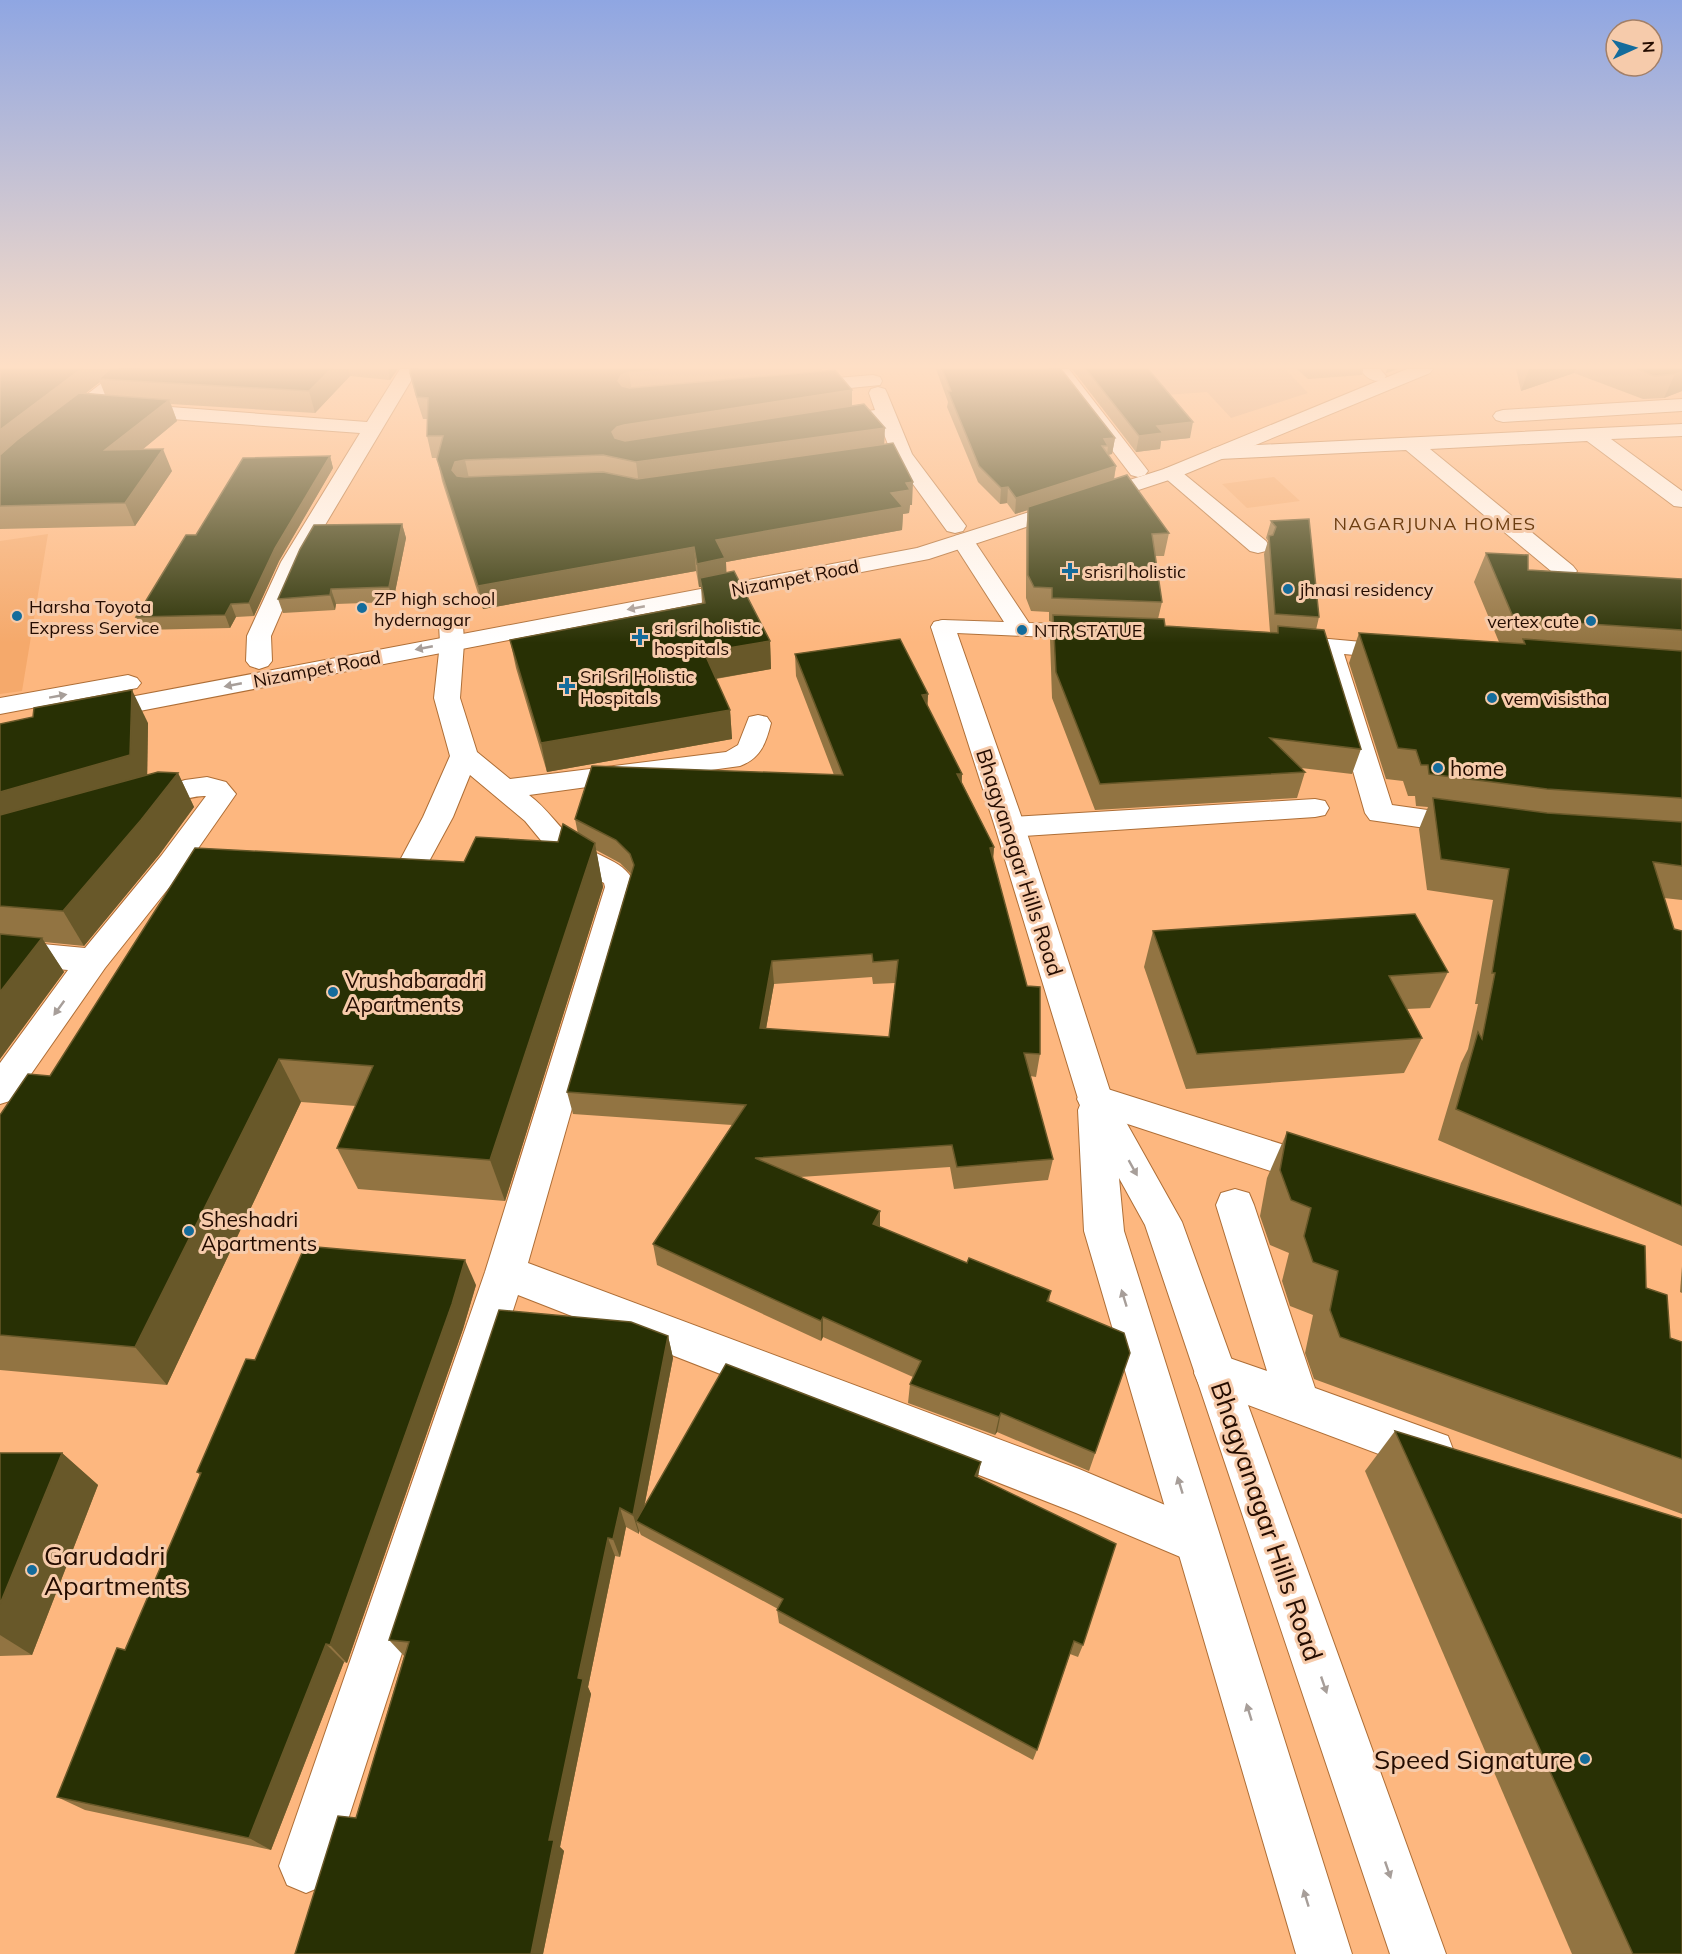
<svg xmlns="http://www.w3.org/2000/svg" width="1682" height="1954" viewBox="0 0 1682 1954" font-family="Mulish,sans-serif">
	<rect width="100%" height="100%" fill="#fdb77f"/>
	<g fill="#f5a96b">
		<polygon points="1274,477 1300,501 1247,508 1222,484"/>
		<polygon points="48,534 22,691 0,694 0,541"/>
	</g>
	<polygon fill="#d8a175" points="1135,369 1285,369 1308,393 1231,418 1207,392 1152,396"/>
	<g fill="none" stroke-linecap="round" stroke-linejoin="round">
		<defs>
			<g id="minor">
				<polygon points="120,369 141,369 26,460 7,478 0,480 0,463 12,452"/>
				<polygon points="400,369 418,369 303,562 271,636 272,661 268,666 259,669 250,666 246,661 247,636 281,562 360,433 131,416 124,414 121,410 124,406 131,404 367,422"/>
				<polygon points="1050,369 1069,369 1145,467 1148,471 1145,475 1138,477 1131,475"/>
				<path d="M1360 369H1380L1386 376 1384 380C1373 383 1366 378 1360 369Z"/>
				<polygon points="873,375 880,377 882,381 880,385 800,393 793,391 791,387 793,383 800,381"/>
				<polygon points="878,387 885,389 887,393 912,454 966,526 963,531 955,533 947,531 892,455 879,421 830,429 823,427 820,423 823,419 830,417 875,410 869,393 871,389"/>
				<polygon points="1682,399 1682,411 1503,422 1496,420 1493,416 1496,412 1503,410"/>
				<polygon points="1682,424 1682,436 1611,439 1682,491 1682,507 1674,506 1587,441 1430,449 1573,566 1577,571 1573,576 1565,578 1557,576 1406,450 1219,459 1212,457 1209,453 1212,449 1219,447"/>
				<polygon points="1171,467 1178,469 1266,541 1269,546 1266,551 1258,553 1250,551 1164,477 1161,473 1164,469"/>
				<polygon points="963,534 971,536 1029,623 1095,625 1104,627 1107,632 1104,637 1095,639 934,632 931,627 934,622 943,620 1004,622 952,541 955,536"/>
				<path d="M451 617 460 619 463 624 464 643 460 698 477 752 510 779 726 752 738 745 749 717 758 715 767 717 771 723C766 743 761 758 740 766L529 795C547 808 559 828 575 841 595 857 629 860 635 887L528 1263 1079 1469 1213 1525 1220 1541 1213 1557 1197 1564 1076 1513 518 1295 333 1866 325 1885 306 1893 287 1885 279 1866 485 1272 605 887 604 883 553 855 525 821 470 775 453 817 420 878C401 884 386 889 366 883L362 876 366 869 398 864 423 817 450 756 434 698 440 643 439 624 442 619Z"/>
				<polygon points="1284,635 1407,646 1411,651 1407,656 1398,659 1344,654 1392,805 1477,817 1482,824 1477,831 1467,834 1370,820 1365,813 1319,652 1275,647 1272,642 1275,637"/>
				<path d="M207 777 226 782 236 794 183 870 105 968 13 1100 0 1104V1063L68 970 0 964V940L85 948 161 856 206 796C182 795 158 815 135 808L131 802 135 796 185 780Z"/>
				<polygon points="1315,799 1325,801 1329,808 1325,815 1315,817 1010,837 1000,834 995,827 1000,820 1010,817"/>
				<polygon points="1095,1085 1332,1160 1338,1171 1332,1182 1319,1187 1082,1109 1077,1099 1082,1089"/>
				<polygon points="1235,1189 1249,1193 1254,1205 1315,1388 1448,1436 1454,1452 1448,1468 1432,1474 1200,1387 1194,1373 1200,1359 1215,1353 1267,1371 1216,1205 1221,1193"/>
			</g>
			<g id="major">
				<polygon points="1407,369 1433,369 1430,373 1178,477 929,559 93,720 84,718 80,712 84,706 93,704 917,548 1164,469"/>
				<polygon points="943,620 952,622 955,627 1025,827 1112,1097 1182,1222 1446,1954 1390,1954 1145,1225 1119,1178 1124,1231 1352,1954 1296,1954 1084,1231 1078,1110 1080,1105 995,827 931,627 934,622"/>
				<polygon points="128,675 137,678 141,683 137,688 0,714 0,698"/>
			</g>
		</defs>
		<use href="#minor" stroke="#ae6e36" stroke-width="2"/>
		<use href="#major" stroke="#ae6e36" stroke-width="2"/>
		<use href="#minor" fill="#fff" fill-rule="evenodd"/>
		<use href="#major" fill="#fff" fill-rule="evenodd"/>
	</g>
	<g fill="#927442" fill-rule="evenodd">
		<path d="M0 369H398L390 380 350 376 315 413 171 404 177 421 142 450 172 471 135 526 0 529ZM100 382 105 395 86 393Z"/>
		<polygon points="409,369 822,369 822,371 884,444 912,505 910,505 909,513 903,514 902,530 726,562 726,573 770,641 771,669 716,679 730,710 732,739 547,772 516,668 510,640 702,603 701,587 699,587 696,571 483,609 442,481 437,458 432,458 427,436 428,419 423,419 415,394"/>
		<polygon points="936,369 1061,369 1115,438 1112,454 1108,455 1116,466 1114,480 1169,533 1164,556 1155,556 1162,602 1158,619 1165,626 1270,632 1264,554 1268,541 1266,538 1271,521 1309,519 1319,617 1316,630 1361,749 1352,774 1301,768 1305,772 1297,798 1095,810 1052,698 1050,639 1052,622 1049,621 1049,612 1031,611 1026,598 1026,530 1028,510 1015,514 1007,503 1000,504 978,482 947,407 948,402"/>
		<polygon points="1072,369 1148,369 1190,438 1161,441 1160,449 1136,452"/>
		<polygon points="1297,369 1363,369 1362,375 1308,379"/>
		<polygon points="1516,369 1682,369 1682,391 1664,398 1643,399 1574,373 1521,391"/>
		<polygon points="330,456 333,468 279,561 254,616 236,617 230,628 142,630 136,617 196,535"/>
		<polygon points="402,524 406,538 393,602 336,604 335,610 283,613 278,599"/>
		<polygon points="1486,553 1528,570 1682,579 1682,900 1664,898 1674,929 1682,931 1682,1246 1438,1140 1461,1063 1468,1049 1478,1004 1475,1004 1493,900 1427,890 1419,829 1428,807 1416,806 1415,796 1408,796 1403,781 1386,779 1349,663 1359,633 1499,642 1474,582"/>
		<path d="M795 654 928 694 927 705 962 774V783L994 847 993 860 1040 1054 1036 1077 1030 1076 1053 1159 1048 1180 954 1189 950 1167 800 1177 880 1227 967 1263 1051 1291 1049 1302 1130 1353 1089 1471 997 1432 995 1435 908 1403 910 1384 913 1377 823 1337 821 1341 657 1265 653 1244 732 1125 573 1114 567 1092 631 874 620 863 596 850 603 887 505 1201 358 1189 337 1148 356 1106 301 1102 167 1385 0 1370V1115L50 1076 464 862 558 842 578 834 575 819 834 775 796 676ZM872 977 873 984 895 983 889 1037 766 1029 774 984Z"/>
		<polygon points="148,723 147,775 178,773 194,807 159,855 84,946 44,942 64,972 0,1059 0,724"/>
		<polygon points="1153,931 1448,972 1430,1008 1407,1009 1422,1038 1404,1073 1186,1089 1144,967"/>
		<polygon points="1287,1132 1646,1288 1670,1338 1682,1342 1682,1514 1314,1379 1305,1353 1313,1315 1290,1306 1282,1281 1289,1253 1270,1245 1260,1216 1267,1178"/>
		<polygon points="1682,1266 1682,1293 1680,1292"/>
		<polygon points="476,1285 463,1329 347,1663 344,1662 271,1850 85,1810 57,1797 125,1650 200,1475 197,1472 255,1360"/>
		<polygon points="668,1336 673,1358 644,1508 978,1477 1083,1645 1078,1657 1070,1654 1037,1750 1033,1760 779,1623 777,1610 778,1609 641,1535 639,1531 639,1534 626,1527 620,1557 615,1556 588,1687 591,1694 560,1847 564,1851 543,1954 295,1954 356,1818 404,1656 389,1640"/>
		<polygon points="1395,1431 1682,1954 1572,1954 1365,1471"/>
		<polygon points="0,1453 62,1453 98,1485 32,1655 0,1656"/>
	</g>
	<g fill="#685829">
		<polygon points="81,369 117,369 99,379 100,382 0,460 0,430"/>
		<polygon points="331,369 349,369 350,376 315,413 309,391"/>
		<polygon points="388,369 398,369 390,380"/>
		<polygon points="1387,369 1398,369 1386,373"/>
		<polygon points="1529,369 1576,369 1574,373 1521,391"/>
		<polygon points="629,372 632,393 620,402 618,381 621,375"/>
		<polygon points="1682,372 1682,391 1664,398 1675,374"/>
		<polygon points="852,390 852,411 619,449 612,432 617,427 624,425"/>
		<polygon points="169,400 177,421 114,473 105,450"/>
		<polygon points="1193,422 1190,438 1161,441 1160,449 1136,452 1139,436 1157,426"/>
		<polygon points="885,428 884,450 639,485 636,462"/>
		<polygon points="1115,438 1112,454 1107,455 1108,446 1104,439"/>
		<polygon points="163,449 172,471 135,526 125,503"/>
		<polygon points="330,456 333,468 279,561 254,616 249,603 275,548"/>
		<polygon points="465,460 470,483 460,485 452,470 455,462"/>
		<polygon points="1116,466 1113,483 1015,514 1016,498"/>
		<polygon points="913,482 912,505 910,505 909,513 903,514 902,530 726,562 727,582 700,578 701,587 699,587 697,564 716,540 891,493 906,483"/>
		<polygon points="1008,487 1007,503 1000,504 1001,488"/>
		<polygon points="402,524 406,538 393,602 389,587"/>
		<polygon points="694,547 696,571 483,609 478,586"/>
		<polygon points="331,589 336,604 335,610 330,595"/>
		<polygon points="231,604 236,617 230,628 225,615"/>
		<polygon points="770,641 771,669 707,680 704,652"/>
		<polygon points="132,690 148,723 147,789 0,832 0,792"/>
		<polygon points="928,694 927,716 922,695"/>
		<polygon points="730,710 732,739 547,772 541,743"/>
		<polygon points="178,773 194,807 159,855 84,946 63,911"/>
		<polygon points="957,774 962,774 960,796"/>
		<polygon points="595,843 603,887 505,1201 490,1160"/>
		<polygon points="994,847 992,870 990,848"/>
		<polygon points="42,938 64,972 0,1059 0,992"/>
		<polygon points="772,961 774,984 762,1051 760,1028"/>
		<polygon points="279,1059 301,1102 167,1385 135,1347"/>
		<polygon points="880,1211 880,1232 873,1224"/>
		<polygon points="465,1260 476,1285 463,1329 347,1663 330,1645"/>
		<polygon points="823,1317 823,1337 821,1341 821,1321"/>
		<polygon points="668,1336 673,1358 641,1523 636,1521 639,1531 639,1534 633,1515"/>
		<polygon points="1001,1413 997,1432 995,1435 999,1417"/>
		<polygon points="62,1453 98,1485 32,1655 0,1635 0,1604"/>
		<polygon points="981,1462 978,1477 975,1476"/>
		<polygon points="620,1508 626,1527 620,1557 613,1539"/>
		<polygon points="608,1538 615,1556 588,1687 591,1694 560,1847 564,1851 543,1954 531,1954 549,1840 578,1678"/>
		<polygon points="326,1644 344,1662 271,1850 249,1838"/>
	</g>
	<g fill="#283004" stroke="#685829" stroke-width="1.5" fill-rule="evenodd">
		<polygon points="0,369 81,369 0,430"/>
		<polygon points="110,369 331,369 309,391 99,379"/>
		<polygon points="411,369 659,369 629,372 621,375 618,381 622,386 630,388 835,370 852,390 624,425 617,427 612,432 615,438 625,441 864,404 885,428 636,462 603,455 465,460 455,462 452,470 457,476 465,477 603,472 637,479 893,443 913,482 906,483 910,490 891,493 903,507 716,540 725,558 697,564 694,547 478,586 437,459 443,436 427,436 428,398 417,397 410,373"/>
		<polygon points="942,369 1061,369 1115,438 1104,439 1108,446 1102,446 1116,466 1016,498 1008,487 1001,488 979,466 948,391 951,391"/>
		<polygon points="1086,369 1148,369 1193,422 1157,426 1163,433 1139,436"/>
		<polygon points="1637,369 1682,369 1682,372 1675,374 1654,376"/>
		<polygon points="79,393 169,400 105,450 163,449 125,503 0,506 0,455 17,440"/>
		<polygon points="330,456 275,548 249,603 231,604 225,615 136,617 186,535 196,535 243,458"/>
		<polygon points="1127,475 1169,533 1152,534 1162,602 1052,598 1052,588 1034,587 1028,575 1028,507"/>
		<polygon points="1309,519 1319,617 1275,614 1269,536 1273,535 1276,527 1271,521"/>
		<polygon points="402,524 389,587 331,589 330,595 278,599 300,549 314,525"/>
		<polygon points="1486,553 1528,555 1528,570 1682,579 1682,630 1514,619"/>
		<polygon points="734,571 770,641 704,652 730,710 541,743 510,640 705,603 700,578"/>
		<polygon points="1053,615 1164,619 1165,626 1278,633 1278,626 1324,630 1361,749 1270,738 1305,772 1100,784 1056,672"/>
		<polygon points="1359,633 1525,644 1523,639 1682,651 1682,798 1547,789 1429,774 1428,765 1421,765 1416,750 1398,748"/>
		<path d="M900 639 928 694 922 695 962 774H957L994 847 990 848 1027 986 1040 987V1054L1024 1053 1053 1159 957 1167 952 1145 755 1158 880 1211 873 1224 967 1263 969 1258 1051 1291 1047 1301 1124 1333 1130 1353 1095 1453 1001 1413 999 1417 910 1384 921 1361 823 1317 821 1321 653 1244 746 1105 567 1092 634 865 630 854 616 840 575 819 592 766 843 775 795 654ZM872 954 873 962 898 960 889 1037 760 1028 772 961Z"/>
		<polygon points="132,690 130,755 0,792 0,724 33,717 34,708"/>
		<polygon points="158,772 178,773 141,820 63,911 0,906 0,815"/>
		<polygon points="1433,798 1547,813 1682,822 1682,866 1653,862 1674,929 1682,931 1682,1206 1456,1109 1478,1032 1482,1039 1495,973 1492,973 1509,869 1441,859"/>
		<polygon points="563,824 595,843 490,1160 337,1148 373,1066 279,1059 135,1347 0,1335 0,1115 28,1074 50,1076 195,848 464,862 476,837 558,842"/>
		<polygon points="1415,914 1448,972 1389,976 1422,1038 1197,1054 1153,931"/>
		<polygon points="0,934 42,938 0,992"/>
		<polygon points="1287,1132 1645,1246 1646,1288 1667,1295 1670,1338 1682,1342 1682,1459 1340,1337 1330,1310 1338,1271 1313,1262 1304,1236 1311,1208 1291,1200 1280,1170"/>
		<polygon points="305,1246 465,1260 452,1304 330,1645 326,1644 249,1838 57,1797 117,1648 125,1650 201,1473 197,1472 246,1359 255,1360"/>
		<polygon points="499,1310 631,1322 668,1336 633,1515 620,1508 613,1539 608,1538 578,1678 583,1679 549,1840 554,1840 531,1954 295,1954 338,1816 356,1818 409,1642 389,1640"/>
		<polygon points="726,1364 981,1462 975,1476 1116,1544 1083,1645 1074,1641 1037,1750 777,1610 783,1599 636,1521"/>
		<polygon points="1395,1431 1682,1519 1682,1954 1633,1954"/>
		<polygon points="0,1453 62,1453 0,1604"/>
	</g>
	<defs><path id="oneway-solid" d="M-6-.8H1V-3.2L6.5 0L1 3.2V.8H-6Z" transform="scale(1.5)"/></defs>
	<g fill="#a79e99">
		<use href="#oneway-solid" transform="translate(636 608) rotate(169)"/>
		<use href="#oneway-solid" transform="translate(424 648) rotate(169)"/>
		<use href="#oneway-solid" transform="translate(233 685) rotate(169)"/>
		<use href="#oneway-solid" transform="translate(58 696) rotate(-10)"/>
		<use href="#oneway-solid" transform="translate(59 1008) rotate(126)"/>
		<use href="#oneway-solid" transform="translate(1133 1168) rotate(61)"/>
		<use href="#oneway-solid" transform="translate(1124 1298) rotate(-107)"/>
		<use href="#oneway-solid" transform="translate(1180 1485) rotate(-107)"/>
		<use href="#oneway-solid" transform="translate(1324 1685) rotate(71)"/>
		<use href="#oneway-solid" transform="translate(1249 1712) rotate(-107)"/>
		<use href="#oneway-solid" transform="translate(1388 1870) rotate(71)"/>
		<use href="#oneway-solid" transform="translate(1306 1898) rotate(-107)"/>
	</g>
	<linearGradient id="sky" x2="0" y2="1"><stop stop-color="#8fa6e2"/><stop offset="0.57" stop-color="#fedfc5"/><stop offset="1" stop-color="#fedfc5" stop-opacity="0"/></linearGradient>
	<rect width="1682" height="643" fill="url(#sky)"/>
	<g fill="#146c9c" stroke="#f6cbab" stroke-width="2">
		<path d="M1067 562h6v6h6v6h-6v6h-6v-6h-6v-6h6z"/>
		<circle cx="1288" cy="589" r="6"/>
		<circle cx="362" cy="608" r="6"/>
		<circle cx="17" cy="616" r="6"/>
		<circle cx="1591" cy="621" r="6"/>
		<circle cx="1022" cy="630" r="6"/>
		<path d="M637 628h6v6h6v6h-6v6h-6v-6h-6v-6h6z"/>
		<path d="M564 677h6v6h6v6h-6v6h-6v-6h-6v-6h6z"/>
		<circle cx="1492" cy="698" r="6"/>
		<circle cx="1438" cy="768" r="6"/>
		<circle cx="333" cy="992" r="6"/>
		<circle cx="189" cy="1231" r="6"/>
		<circle cx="32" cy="1570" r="6"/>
		<circle cx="1585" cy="1759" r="6"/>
	</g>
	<g text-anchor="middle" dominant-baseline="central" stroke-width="6" stroke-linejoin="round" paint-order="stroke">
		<g font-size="18" letter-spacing="1.5" fill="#6c3d10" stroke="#f6cbab">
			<text x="1435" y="523">NAGARJUNA HOMES</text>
		</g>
		<g font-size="18" fill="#240c00" stroke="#f6cbab" text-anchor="start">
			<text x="1084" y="571">srisri holistic</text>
			<text x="1300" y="589">jhnasi residency</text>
			<text x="374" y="598">ZP high school<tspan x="374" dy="21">hydernagar</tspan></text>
			<text x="29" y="606">Harsha Toyota<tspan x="29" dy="21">Express Service</tspan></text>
			<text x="1579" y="621" text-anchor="end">vertex cute</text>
			<text x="654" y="627">sri sri holistic<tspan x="654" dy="21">hospitals</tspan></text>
			<text x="1034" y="630">NTR STATUE</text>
			<text x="580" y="676">Sri Sri Holistic<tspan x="580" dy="21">Hospitals</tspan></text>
			<text x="1504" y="698">vem visistha</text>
		</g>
		<g font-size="18" fill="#240c00" stroke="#f6cbab">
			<text transform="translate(795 578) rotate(-11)">Nizampet Road</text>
			<text transform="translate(317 669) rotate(-11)">Nizampet Road</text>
		</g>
		<g font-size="21" fill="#240c00" stroke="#f6cbab" text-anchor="start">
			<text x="1450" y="768">home</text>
			<text x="345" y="980">Vrushabaradri<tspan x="345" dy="24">Apartments</tspan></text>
			<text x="201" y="1219">Sheshadri<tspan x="201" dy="24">Apartments</tspan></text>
		</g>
		<g font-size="21" fill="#240c00" stroke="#f6cbab">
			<text transform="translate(1020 862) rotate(72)">Bhagyanagar Hills Road</text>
		</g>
		<g font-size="26" fill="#240c00" stroke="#f6cbab">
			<text transform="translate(1267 1521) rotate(71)">Bhagyanagar Hills Road</text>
		</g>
		<g font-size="26" fill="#240c00" stroke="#f6cbab" text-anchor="start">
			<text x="44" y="1555">Garudadri<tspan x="44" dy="30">Apartments</tspan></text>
			<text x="1573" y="1759" text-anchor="end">Speed Signature</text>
		</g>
	</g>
	<g transform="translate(1634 48) rotate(86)"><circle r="28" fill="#f6cbab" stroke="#a27f67" stroke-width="1.5"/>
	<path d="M0-4.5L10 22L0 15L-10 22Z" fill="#146c9c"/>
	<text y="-9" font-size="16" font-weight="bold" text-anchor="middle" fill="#240c00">N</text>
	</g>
</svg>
